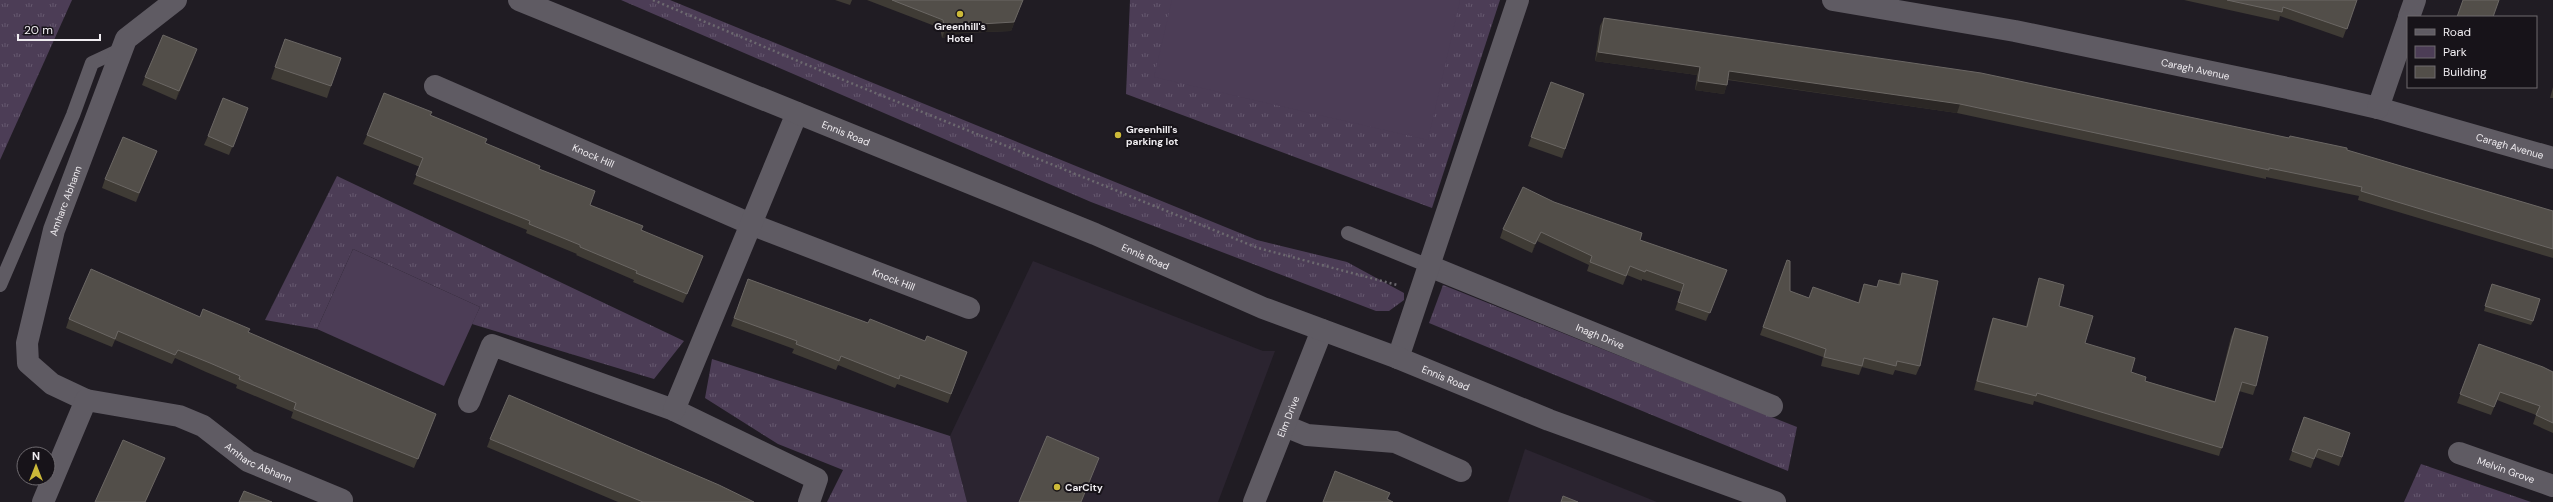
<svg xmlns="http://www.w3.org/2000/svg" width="2553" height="502" viewBox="0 0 2553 502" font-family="'DM Sans',sans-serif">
	<defs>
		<pattern id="grass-tufts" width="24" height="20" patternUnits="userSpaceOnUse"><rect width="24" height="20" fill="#4c3d56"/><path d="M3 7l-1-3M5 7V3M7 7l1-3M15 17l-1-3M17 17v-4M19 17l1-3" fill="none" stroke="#66596f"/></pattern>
	</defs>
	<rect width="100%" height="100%" fill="#201c23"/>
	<g fill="#2b2430">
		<polygon points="1033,261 1263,351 1275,351 1218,502 967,502 950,436"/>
		<polygon points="1525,449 1657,502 1508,502"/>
	</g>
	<g fill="url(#grass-tufts)">
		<polygon points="0,0 72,0 0,160"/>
		<polygon points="621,0 670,0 1257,240 1347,262 1404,293 1404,300 1389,311 1376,311 1091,202"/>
		<polygon points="1130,0 1500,0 1432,208 1126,94"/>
		<polygon points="337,176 684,341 654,379 472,324 480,307 353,249 317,329 265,320"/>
		<polygon points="1443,285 1797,427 1788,471 1429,323"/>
		<polygon points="712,359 950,436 967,502 827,502 843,470 778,444 705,398"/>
		<polygon points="2421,464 2531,502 2404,502"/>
	</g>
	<g fill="#4c3d56">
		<polygon points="1172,0 1460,0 1428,140 1154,77"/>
		<polygon points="353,249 480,307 444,386 317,329"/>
	</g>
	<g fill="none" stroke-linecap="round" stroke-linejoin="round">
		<polyline stroke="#6c696f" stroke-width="2.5" stroke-dasharray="2 3" stroke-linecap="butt" points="653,0 836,77 1258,248 1397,285"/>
		<g stroke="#5f5b63" stroke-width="14">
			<polyline points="1348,233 1429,266"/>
			<polyline points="0,285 73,115 92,63 122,49"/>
		</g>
		<g stroke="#5f5b63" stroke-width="22">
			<path id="s1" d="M1833 0 2015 31 2321 95 2378 108 2553 158"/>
			<polyline points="2409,17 2415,0"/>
			<path id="s2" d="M435 86 753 225 969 308"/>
			<polyline points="2378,108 2408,21"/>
			<path id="s3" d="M1429 266 1772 406"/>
			<polyline points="1398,358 1518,0"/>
			<path id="s4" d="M86 400 52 384 28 363 27 343 54 230 126 39 176 0"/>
			<polyline points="469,402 492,345 674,410 817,479 809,502"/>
			<polyline points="674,410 797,113"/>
			<polyline points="1285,426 1307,435 1395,442 1461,471"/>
			<path id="s5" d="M2459 453 2553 486"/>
			<path id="s6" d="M43 502 86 400 179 416 203 426 248 461 342 500 341 502"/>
			<path id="s7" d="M1254 502 1322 330"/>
		</g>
		<path stroke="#5f5b63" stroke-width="22" id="s8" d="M519 0 1095 234 1263 308 1398 358 1549 420 1775 502"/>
	</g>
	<g fill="#3f3b35">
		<polygon points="835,0 852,0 850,5"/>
		<polygon points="867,0 1023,0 1011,31 961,33 942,38 940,28"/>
		<polygon points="2184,0 2357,0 2343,38 2280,16 2279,21"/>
		<polygon points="1604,18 2347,150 2553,211 2553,258 2358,200 2359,196 2266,177 2266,179 1957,113 1728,80 1724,94 1695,90 1697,75 1595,61 1600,26"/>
		<polygon points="285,39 331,86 327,98 271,79"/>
		<polygon points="194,58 176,100 142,85 145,77"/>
		<polygon points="1551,82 1584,94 1562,158 1528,146"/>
		<polygon points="2553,87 2553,98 2550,98"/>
		<polygon points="248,108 229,155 204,145 208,136"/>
		<polygon points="430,115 485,143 539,169 590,205 642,230 700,265 683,303 633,282 634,280 576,255 577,254 526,233 527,230 413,184 420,167 363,144 367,135"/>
		<polygon points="157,151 136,202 102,188 105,179"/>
		<polygon points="1554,202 1640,240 1727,270 1706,321 1675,310 1681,292 1642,279 1642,281 1627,275 1623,285 1587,271 1589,265 1537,241 1532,253 1500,238 1503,229"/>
		<polygon points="1787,260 1790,291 1809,298 1858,303 1861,292 1864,284 1877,287 1879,280 1898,284 1902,273 1920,366 1916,375 1895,370 1893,375 1862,367 1859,375 1821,366 1823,357 1760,335"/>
		<polygon points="2039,278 2059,306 2085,343 2145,381 2215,401 2231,337 2235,328 2256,386 2253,395 2239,391 2219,456 2034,401 2033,405 1974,390 1990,326 1993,318 2026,326 2036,287"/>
		<polygon points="748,279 868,323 925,341 967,352 948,403 897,384 895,388 838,365 836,370 792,353 794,349 731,326"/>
		<polygon points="2492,284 2533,321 2531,325 2484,311"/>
		<polygon points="200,317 249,333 433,422 414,468 291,418 293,412 236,388 237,385 206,372 175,358 172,364 115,340 112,347 66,328 69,319"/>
		<polygon points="2479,344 2553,372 2553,433 2533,424 2536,415 2497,400 2491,415 2457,403"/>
		<polygon points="2304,417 2350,433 2339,466 2315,457 2311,468 2289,460"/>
		<polygon points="490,439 754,502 618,502 487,447"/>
	</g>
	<g fill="#2b2725">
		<polygon points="1023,0 1011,31 961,33 942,38 945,30"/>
		<polygon points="197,49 194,58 176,100 179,91"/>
		<polygon points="1598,52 1700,67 1697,75 1595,61"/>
		<polygon points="1729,71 1960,104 1957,113 1726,79"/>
		<polygon points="1698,81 1727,85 1724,94 1695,90"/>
		<polygon points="1541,232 1537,241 1532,253 1535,244"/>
		<polygon points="703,256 700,265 683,303 687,294"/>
		<polygon points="165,458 161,467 146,502 145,502"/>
		<polygon points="1099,458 1082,502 1081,502"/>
	</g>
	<g fill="#524e49" stroke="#6b6764">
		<polygon points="892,0 1023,0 1014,22 964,25 945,30 943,20"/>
		<polygon points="2227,0 2357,0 2347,29 2283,7 2282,12"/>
		<polygon points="2463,0 2499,0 2493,17 2457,17"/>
		<polygon points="1604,18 1981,73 2289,138 2290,136 2347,148 2347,150 2553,211 2553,249 2361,191 2362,187 2269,168 2269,170 1960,104 1729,71 1727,85 1698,81 1700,67 1598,52"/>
		<polygon points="163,35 197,49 179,91 145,77"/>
		<polygon points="285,39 341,58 331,86 275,67"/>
		<polygon points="1551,82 1584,94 1565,149 1531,137"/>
		<polygon points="384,93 432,112 430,115 487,139 485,143 540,166 539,169 595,191 590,205 643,226 641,230 703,256 687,294 636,273 637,271 580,247 580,245 529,224 530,221 416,175 423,158 367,135"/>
		<polygon points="223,98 248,108 233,147 208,136"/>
		<polygon points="123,137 157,151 139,193 105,179"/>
		<polygon points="1523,187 1554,202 1642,233 1640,240 1727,270 1710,313 1678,302 1684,284 1646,270 1645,272 1630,266 1626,276 1590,262 1592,256 1541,232 1535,244 1503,229"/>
		<polygon points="1787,260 1790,261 1790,291 1809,298 1813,287 1859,303 1864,284 1877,287 1879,280 1900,285 1902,273 1938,281 1920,366 1897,361 1896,366 1864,358 1862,366 1824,357 1826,349 1763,327"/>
		<polygon points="91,269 200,317 203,309 250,329 248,332 436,414 418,459 294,409 296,403 239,379 240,376 210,363 178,350 175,355 118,331 115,339 69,319"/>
		<polygon points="2039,278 2064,285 2059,306 2093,316 2085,343 2135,358 2131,372 2146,377 2145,381 2215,402 2235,328 2268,337 2256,386 2242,382 2222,448 2037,393 2036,396 1977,381 1993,318 2027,327"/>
		<polygon points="748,279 868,323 870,319 925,341 927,336 967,352 951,394 900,375 899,379 841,356 839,361 796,344 797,341 734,318"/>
		<polygon points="2492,284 2540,299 2533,321 2485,306"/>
		<polygon points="2479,344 2543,367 2553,372 2553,423 2536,415 2540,406 2500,392 2494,407 2460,394"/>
		<polygon points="509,395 719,485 754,502 643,502 490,439"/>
		<polygon points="2304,417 2350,433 2342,457 2318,449 2314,459 2292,451"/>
		<polygon points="1047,436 1099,458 1081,502 1019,502"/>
		<polygon points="123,440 165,458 145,502 95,502"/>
		<polygon points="1335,471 1390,493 1387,499 1393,502 1323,502"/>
		<polygon points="244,491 272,502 239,502"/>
		<polygon points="1563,496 1578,502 1561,502"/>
	</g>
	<g fill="#ccb939" stroke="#171319" stroke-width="1.5">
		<circle cx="960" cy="14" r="4"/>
		<circle cx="1118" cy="135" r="4"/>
		<circle cx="1057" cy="487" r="4"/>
	</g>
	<g text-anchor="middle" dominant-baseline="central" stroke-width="4" stroke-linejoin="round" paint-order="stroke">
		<g font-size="10" font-weight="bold" fill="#f0edf1" stroke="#171319" text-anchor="start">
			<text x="960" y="26" text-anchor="middle">Greenhill's<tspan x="960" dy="12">Hotel</tspan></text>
			<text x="1126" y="129">Greenhill's<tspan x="1126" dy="12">parking lot</tspan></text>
			<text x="1065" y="487">CarCity</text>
		</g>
		<g font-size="10" fill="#f0edf1" stroke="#171319">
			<text stroke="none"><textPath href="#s1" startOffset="369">Caragh Avenue</textPath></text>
			<text stroke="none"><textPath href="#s8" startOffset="353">Ennis Road</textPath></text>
			<text stroke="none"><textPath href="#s1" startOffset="693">Caragh Avenue</textPath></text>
			<text stroke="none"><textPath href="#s2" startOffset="173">Knock Hill</textPath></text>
			<text stroke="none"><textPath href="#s4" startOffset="237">Amharc Abhann</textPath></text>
			<text stroke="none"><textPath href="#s8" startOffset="677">Ennis Road</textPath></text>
			<text stroke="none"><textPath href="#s2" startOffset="498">Knock Hill</textPath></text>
			<text stroke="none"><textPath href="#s3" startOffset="185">Inagh Drive</textPath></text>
			<text stroke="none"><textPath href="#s8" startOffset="1001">Ennis Road</textPath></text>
			<text stroke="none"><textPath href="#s7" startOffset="92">Elm Drive</textPath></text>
			<text stroke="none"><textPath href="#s6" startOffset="298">Amharc Abhann</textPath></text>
			<text stroke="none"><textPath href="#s5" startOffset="50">Melvin Grove</textPath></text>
		</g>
	</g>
	<rect x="2407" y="16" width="130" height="72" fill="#171319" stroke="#6e6a6f"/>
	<rect x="2415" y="29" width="20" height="6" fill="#5f5b63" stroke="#6e6a6f"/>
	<text x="2443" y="36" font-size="12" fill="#f0edf1">Road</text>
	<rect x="2415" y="46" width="20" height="12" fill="#4c3d56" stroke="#6e6a6f"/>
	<text x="2443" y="56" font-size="12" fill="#f0edf1">Park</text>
	<rect x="2415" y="66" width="20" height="12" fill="#524e49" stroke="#6e6a6f"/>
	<text x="2443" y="76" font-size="12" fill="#f0edf1">Building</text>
	<g transform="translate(36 466)"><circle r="19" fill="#171319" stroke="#6e6a6f"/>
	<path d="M0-3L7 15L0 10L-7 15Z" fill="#ccb939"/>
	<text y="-6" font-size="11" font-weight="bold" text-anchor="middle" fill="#f0edf1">N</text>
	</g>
	<path d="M18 34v6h82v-6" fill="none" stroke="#f0edf1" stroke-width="2"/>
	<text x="24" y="34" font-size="12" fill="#f0edf1" stroke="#171319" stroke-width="3" paint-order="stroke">20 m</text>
</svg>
